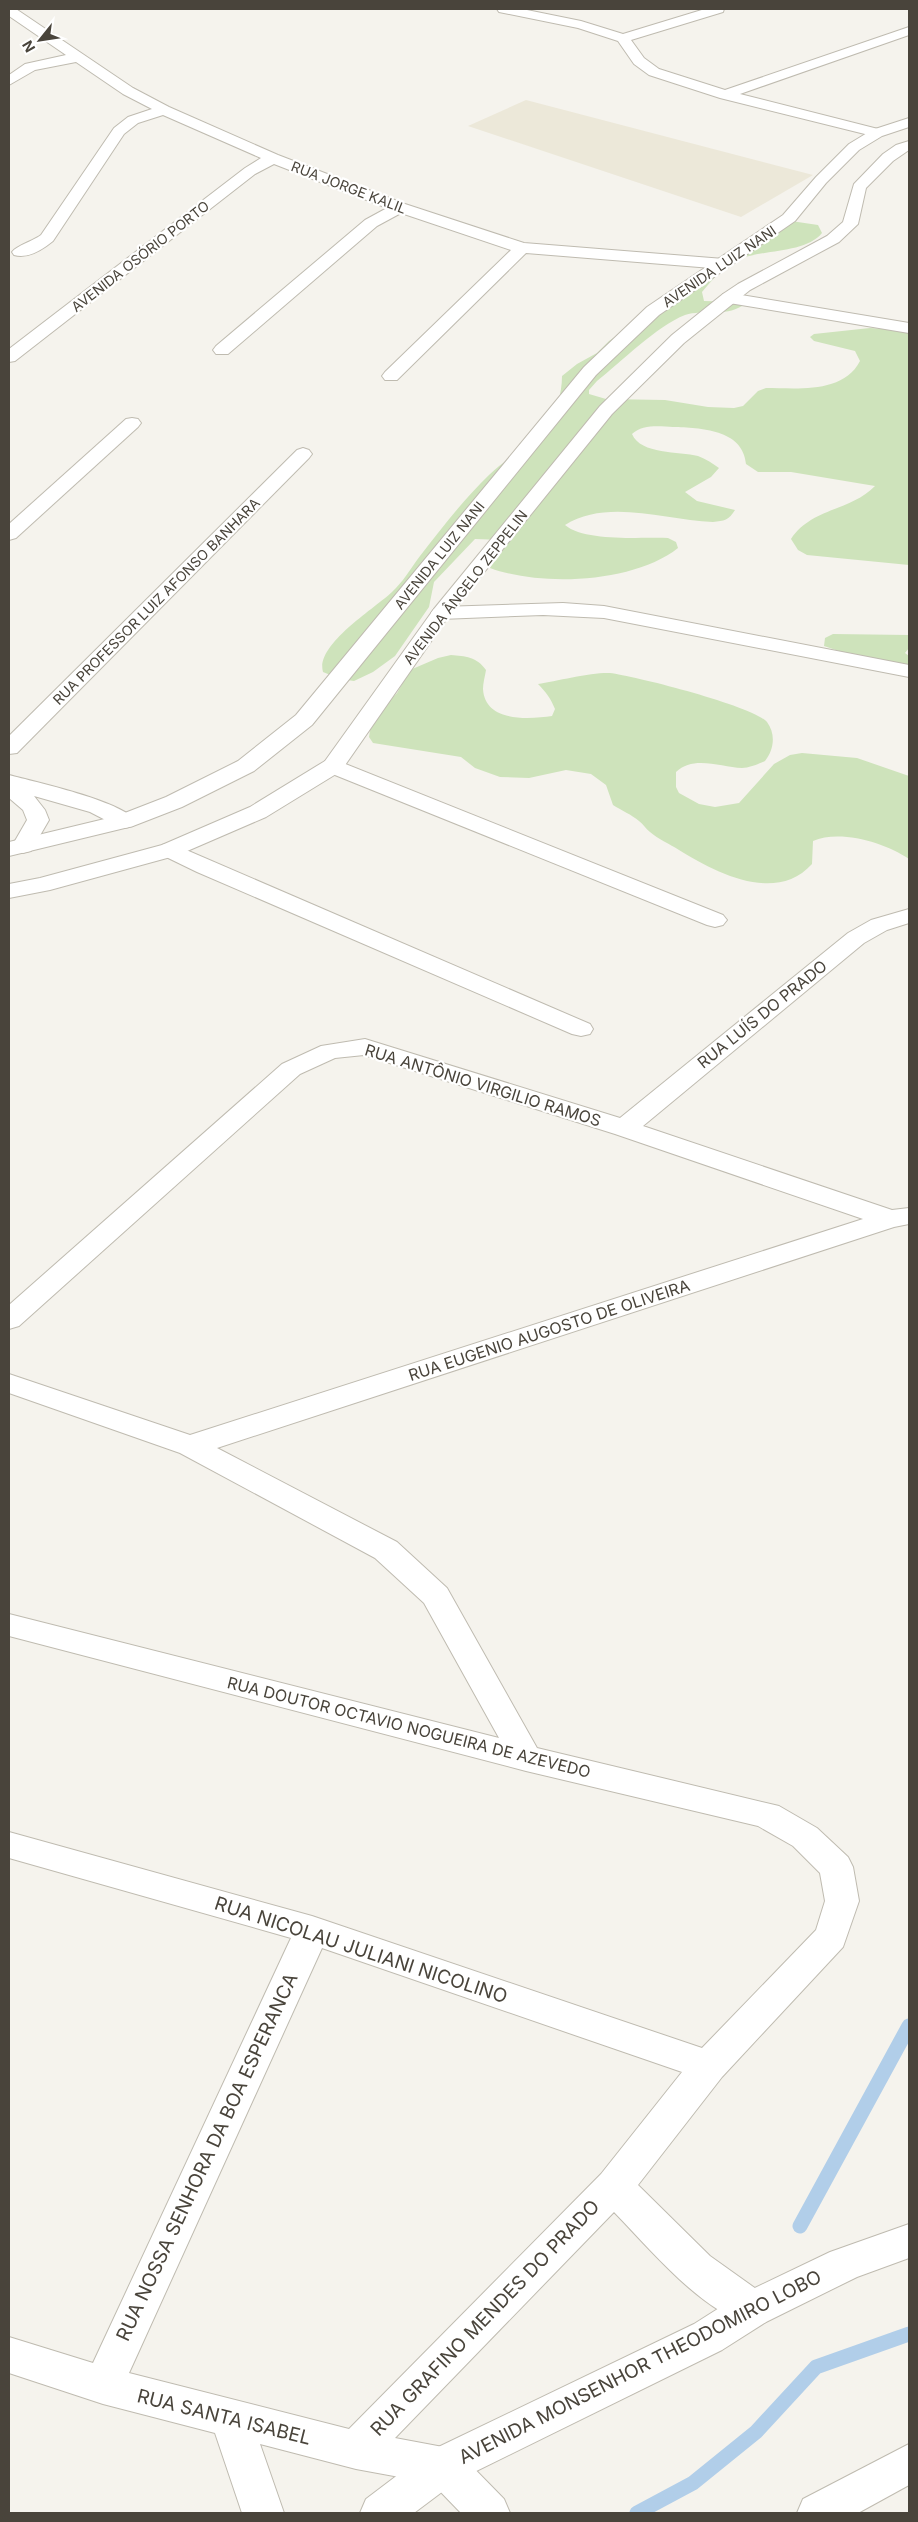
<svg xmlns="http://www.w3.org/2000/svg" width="918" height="2522" viewBox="0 0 918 2522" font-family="Inter,sans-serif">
	<rect width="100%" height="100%" fill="#f5f3ed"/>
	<polygon fill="#ece8d9" points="526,100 813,175 741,217 468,126"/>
	<g fill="#cee3bb">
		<path d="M791 221 818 225 822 233C805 254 761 249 737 260 723 267 712 280 702 292L704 301 739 302 742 306C724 317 704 309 685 315 657 326 621 362 597 381L589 390V394L606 399 665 400 708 407 734 408 743 406 758 391 766 388C797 388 843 394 860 361L855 351 814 341 810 337 814 334 870 328 909 331V565L807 555 798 550 791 539C811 508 851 511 875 486L791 472H758L746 464C743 429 700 428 673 427 660 426 642 424 632 434 641 455 679 451 698 456 706 459 712 463 719 468L711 477 685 492 697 501 735 510C729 520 724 521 713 522 666 520 607 498 565 525 585 542 641 537 668 538L676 542 678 548C634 583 541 587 490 568L489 563 506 545 502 540 475 539 434 582 429 607 395 656 373 672 354 681 340 679 323 672C315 645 374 609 392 592 403 582 411 568 420 556 442 528 463 500 489 475 506 458 529 448 544 429 556 414 562 394 562 376L577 364 597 353 609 341 635 323Z"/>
		<polygon points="833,634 909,635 909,648 905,653 909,656 909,675 824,646 825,638"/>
		<path d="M451 655C465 656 477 657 486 670 485 676 483 683 483 689 485 723 530 719 552 716L555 709C551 699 546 692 538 684 556 681 593 672 610 673 635 676 753 706 767 722 776 734 774 750 765 761 758 764 749 768 742 768 721 767 693 755 676 772V787L679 793 699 804 715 807 739 803 774 764 790 755 802 753 857 758 909 776V859C886 843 840 829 813 841L812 864C776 904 716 873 679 850 670 844 658 839 650 832 646 829 643 824 639 821 632 815 621 810 613 805L606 785 591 774 566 770 529 778 500 777 475 768 461 757 373 743 369 737 372 718 397 693 410 670 438 658Z"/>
	</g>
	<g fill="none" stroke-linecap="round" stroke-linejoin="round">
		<g stroke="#b1cee9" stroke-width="15">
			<polyline points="800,2226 909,2026"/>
			<polyline points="637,2513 693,2483 756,2432 816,2367 909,2334"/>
		</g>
		<defs>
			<g id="minor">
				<path d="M9 9H16L133 88 169 107 278 155 405 204 524 243 724 259 732 264 724 269 526 253 397 380H385L382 376 385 372 511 250 401 213 377 226 228 354H216L213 350 216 346 365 220 387 208 274 164 255 174 15 361 9 362V349L245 168 261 158 163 115 138 123 124 134 53 241C42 250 28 259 14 255L12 252C16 246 33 241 41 235L114 128 128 117 152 109 123 94 76 62 35 70 9 85V75L25 64 66 55 9 16Z"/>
				<polygon points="497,9 522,9 581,21 623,34 705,9 724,9 723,12 631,40 644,58 659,69 725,90 909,27 909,35 740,94 882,130 884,133 877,137 720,98 649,75 634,64 618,41 578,28 499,12"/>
				<polygon points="729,293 909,323 909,333 723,302 721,298 723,294"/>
				<polygon points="132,418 138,419 141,423 138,427 16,538 9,540 9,524 126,419"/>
				<polygon points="303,448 309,450 312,454 309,458 17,753 9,754 9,736 297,450"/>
				<polygon points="563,603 604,606 909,665 909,677 604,618 543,615 441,619 434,617 431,613 434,609 441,607"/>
				<polygon points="333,759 723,915 727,920 723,925 715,927 707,925 325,771 322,766 325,761"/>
				<path d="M9 775C35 782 122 801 136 821L133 826 125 828 117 826 90 812 34 796 45 810 49 820 31 851 23 853 15 851 12 846 27 820 23 810 9 798Z"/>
				<polygon points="170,843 590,1024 593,1029 590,1034 581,1036 572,1034 197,872 162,855 159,850 162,845"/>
				<path d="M909 909V923L887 930 864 943 643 1126 892 1210 909 1208V1224L894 1227 217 1448 397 1542 447 1588 537 1748 779 1806 817 1828 848 1857 853 1867 859 1901 843 1947 722 2077 638 2185 710 2256 766 2296 772 2309 766 2322 752 2327C696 2306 654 2253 614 2212L395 2438 443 2447 458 2452 504 2499 510 2513H461L432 2483 356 2469 260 2444 284 2513H242L215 2433 103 2404 9 2373V2337L93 2363 291 1938 9 1858V1832L312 1916 702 2048 816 1930 825 1901 820 1873 793 1846 758 1826 526 1771 9 1636V1614L499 1738 424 1603 375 1558 180 1453 9 1393V1374L190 1435 863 1219 615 1134 364 1055 335 1058 300 1074 19 1326 9 1329V1305L282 1064 321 1046 365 1039 620 1118 848 933 871 920ZM322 1948 682 2072 601 2174 349 2429 129 2373Z"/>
			</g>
			<g id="tertiary">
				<polygon points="909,118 909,127 882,136 859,150 826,183 795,221 659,315 596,375 312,725 254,771 182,807 133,826 9,856 9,842 117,816 166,797 238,761 296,715 584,367 647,307 783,215 816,177 849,144 872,130"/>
				<polygon points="909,141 909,150 893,161 866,188 858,224 839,242 750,290 735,302 684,343 612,414 448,617 341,771 266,817 178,855 50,890 9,898 9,884 40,878 162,845 250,807 325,761 434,609 600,406 672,335 723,294 738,284 827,236 843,222 854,184 883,154 896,145"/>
				<polygon points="909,2224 909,2258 857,2277 766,2322 722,2350 458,2480 414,2513 360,2513 366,2499 428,2452 694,2324 738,2296 830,2252"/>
				<polygon points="909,2444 909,2485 858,2513 797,2513 803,2499"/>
			</g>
		</defs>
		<use href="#minor" stroke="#bfbbb0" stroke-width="2"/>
		<use href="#tertiary" stroke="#bfbbb0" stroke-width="2"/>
		<use href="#minor" fill="#fff" fill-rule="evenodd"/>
		<use href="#tertiary" fill="#fff" fill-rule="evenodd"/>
	</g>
	<g text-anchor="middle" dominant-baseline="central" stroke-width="4.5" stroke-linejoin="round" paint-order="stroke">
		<g font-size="14" fill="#49443b" stroke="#fff">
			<text transform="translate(349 187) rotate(21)">RUA JORGE KALIL</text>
			<text transform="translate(140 256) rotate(-38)">AVENIDA OSÓRIO PORTO</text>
			<text transform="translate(719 266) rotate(-34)">AVENIDA LUIZ NANI</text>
			<text transform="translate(439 555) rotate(-51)">AVENIDA LUIZ NANI</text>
			<text transform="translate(465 587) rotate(-52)">AVENIDA ÂNGELO ZEPPELIN</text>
			<text transform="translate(156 601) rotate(-45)">RUA PROFESSOR LUIZ AFONSO BANHARA</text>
		</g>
		<g font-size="16" fill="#49443b" stroke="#fff">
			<text transform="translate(762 1014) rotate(-39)">RUA LUÍS DO PRADO</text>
			<text transform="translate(483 1085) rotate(17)">RUA ANTÔNIO VIRGILIO RAMOS</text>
			<text transform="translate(549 1330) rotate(-18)">RUA EUGENIO AUGOSTO DE OLIVEIRA</text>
			<text transform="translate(409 1727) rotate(14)">RUA DOUTOR OCTAVIO NOGUEIRA DE AZEVEDO</text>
		</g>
		<g font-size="19" fill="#49443b" stroke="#fff">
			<text transform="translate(361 1950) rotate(18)">RUA NICOLAU JULIANI NICOLINO</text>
			<text transform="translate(207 2157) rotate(-65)">RUA NOSSA SENHORA DA BOA ESPERANCA</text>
			<text transform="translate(485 2318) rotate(-46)">RUA GRAFINO MENDES DO PRADO</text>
			<text transform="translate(640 2367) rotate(-27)">AVENIDA MONSENHOR THEODOMIRO LOBO</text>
			<text transform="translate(224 2417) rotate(14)">RUA SANTA ISABEL</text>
		</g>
	</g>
	<rect width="918" height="2522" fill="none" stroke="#49443b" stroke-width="20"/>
	<g transform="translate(40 40) rotate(240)" stroke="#ffffff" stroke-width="4" paint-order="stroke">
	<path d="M0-4L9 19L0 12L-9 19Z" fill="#49443b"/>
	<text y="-8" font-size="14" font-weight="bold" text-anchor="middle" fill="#49443b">N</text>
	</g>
</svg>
